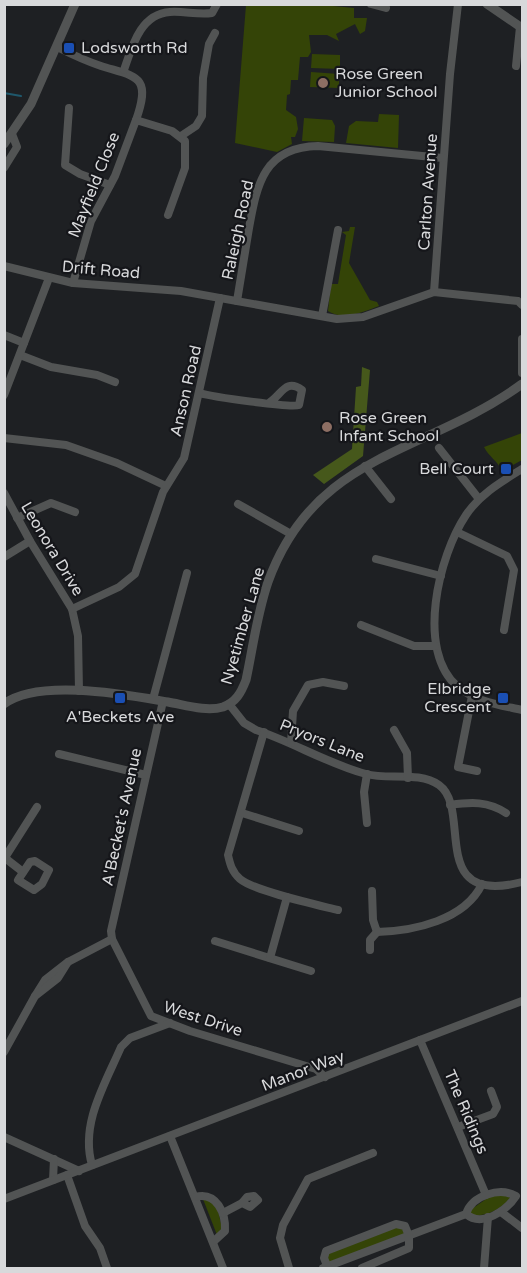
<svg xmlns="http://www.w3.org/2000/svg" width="527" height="1273" viewBox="0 0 527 1273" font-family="'Varela Round',sans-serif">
	<rect width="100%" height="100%" fill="#1e2023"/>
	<g fill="#344407">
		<polygon points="312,4 354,8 354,18 367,18 365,31 360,34 355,24 336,34 339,41 327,35 309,35 311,52 308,57 300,57 298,80 291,80 290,94 287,95 286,110 296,117 298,129 295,137 291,137 292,144 277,152 235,143 246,5"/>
		<polygon points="312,54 340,55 340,69 311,68"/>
		<polygon points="311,72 339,74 339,88 310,87"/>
		<polygon points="379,114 399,115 398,148 346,143 349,126 356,121 378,122"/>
		<polygon points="304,118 332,120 335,126 334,142 302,141"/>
		<path d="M350 227H355L349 263 370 300 377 302 379 306C363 312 343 321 328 311L331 284H338L346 235 342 232 349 231Z"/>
		<path d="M522 433V460L502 471C497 460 489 457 484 447Z"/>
		<path d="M500 1195 511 1197C500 1210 489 1215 472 1216L469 1211 489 1197Z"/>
		<polygon points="203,1199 211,1201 218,1210 222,1228 217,1235"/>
		<polygon points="397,1226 403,1228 405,1235 329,1264 327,1256 329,1253"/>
	</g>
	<polygon fill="#46581b" points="362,367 370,370 363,456 324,484 313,475 352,449 356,387 361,386"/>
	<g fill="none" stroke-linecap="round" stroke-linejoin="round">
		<polyline stroke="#1f586c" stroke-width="2" points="4,93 21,96"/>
		<g stroke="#525454" stroke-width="8">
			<polyline points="371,4 386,8"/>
			<path d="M57 47C71 54 86 61 101 66 136 77 152 75 136 120"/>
			<polyline points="516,66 520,27"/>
			<path d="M124 70C132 47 140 14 170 12 184 11 198 15 212 13L217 4"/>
			<polyline points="69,108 65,165 80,174 110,185"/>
			<polyline points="181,136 196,126 202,116 203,78 209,44 215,33"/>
			<polyline points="4,168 17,147 12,134"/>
			<polyline points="4,266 73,283 181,291 337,319 363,317 434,292 518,301 522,305"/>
			<polyline points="73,283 91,221 115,176 136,120 172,131 185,141 185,168 168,215"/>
			<polyline points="434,292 450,74 458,4"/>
			<path d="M237 301C241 277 245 252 249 228 257 184 264 147 318 146L443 158"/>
			<polyline points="322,316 338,230"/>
			<polyline points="4,335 24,343"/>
			<polyline points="522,339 522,373"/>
			<polyline points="20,355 51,367 97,375 115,382"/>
			<path d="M199 393C213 397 291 408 299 405L302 390C286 378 282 394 270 402"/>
			<polyline points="4,395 49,278"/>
			<polyline points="4,438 66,445 117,463 166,486"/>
			<polyline points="439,448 479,499"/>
			<polyline points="365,466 391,499"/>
			<path d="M522 469C501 482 480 494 466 515 439 555 415 651 458 687 476 702 500 705 522 710"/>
			<polyline points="4,493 30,541 72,609 78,636 79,691"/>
			<polyline points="238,504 291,534"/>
			<polyline points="17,518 51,503 75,512"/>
			<polyline points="457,532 507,556 514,570 504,630"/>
			<polyline points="4,557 30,541"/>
			<polyline points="376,559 441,576"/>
			<polyline points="72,609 119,587 135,574 163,492 184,458 220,298"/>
			<polyline points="361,625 414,646 435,646"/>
			<polyline points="472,696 458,767 477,771"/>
			<polyline points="153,699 187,573"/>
			<polyline points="163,701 111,931 112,939 151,1016 190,1031 316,1069 325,1077"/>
			<path d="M229 704 244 723 256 730C293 742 328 764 366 774 388 780 419 771 439 785 473 809 426 907 522 882"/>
			<polyline points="394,730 407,753 408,778"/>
			<path d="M264 732 228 855C230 864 232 872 240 879 254 891 318 905 338 910"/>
			<polyline points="291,743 293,711 308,685 323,682 344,686"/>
			<polyline points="59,754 146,775"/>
			<polyline points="367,774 364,792 367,823"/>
			<path d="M450 805C471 802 488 801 506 813"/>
			<polyline points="242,813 299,831"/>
			<polyline points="5,858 23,872"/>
			<polyline points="4,859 37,807"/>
			<polygon points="35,861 49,870 42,884 34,890 18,880 30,862"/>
			<path d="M372 891 373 920 377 932C414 931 465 920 482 884"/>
			<polyline points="215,941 311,971"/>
			<polyline points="370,950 370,940 377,932"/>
			<polyline points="270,958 287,897"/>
			<polyline points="35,996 45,980 68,962"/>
			<polyline points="420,1040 486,1195"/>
			<polyline points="4,1052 35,996 58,978 68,962 112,939"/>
			<polyline points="458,1127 493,1114 497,1107 491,1091"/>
			<polyline points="170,1136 223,1268"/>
			<polyline points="4,1137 79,1171"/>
			<path d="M92 1165C80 1124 105 1084 121 1047L130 1038 170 1023"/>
			<polyline points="67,1175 85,1226 100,1248 107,1268"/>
			<polyline points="53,1180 54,1159"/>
			<path d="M195 1197C217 1191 226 1214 225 1231L213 1242"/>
			<polyline points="4,1199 522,1001"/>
			<polyline points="501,1212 522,1228"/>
			<polyline points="223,1213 242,1203 247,1197 254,1196 258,1200 250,1207 242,1203"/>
			<polyline points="289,1268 280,1238 283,1225 308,1179 373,1153"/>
			<path d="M323 1268 466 1214C472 1195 500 1187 516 1196 507 1210 482 1228 466 1214"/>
			<polyline points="328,1268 324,1258 326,1251 396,1224 405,1226 409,1236 409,1248 362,1268"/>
			<polyline points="484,1268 488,1217"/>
		</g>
		<g stroke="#525454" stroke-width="9">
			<polyline points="487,4 522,28"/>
			<polyline points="4,144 31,104 75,4"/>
			<path d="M4 704C39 678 127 695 168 702 185 705 206 712 223 707 236 702 241 693 246 680 253 647 257 614 268 582 315 452 424 455 522 384"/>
		</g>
	</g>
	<g fill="#1a4fb4" stroke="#15161a" stroke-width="2">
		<rect x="63" y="42" width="12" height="12" rx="3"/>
		<rect x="500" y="463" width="12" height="12" rx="3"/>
		<rect x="114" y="692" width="12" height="12" rx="3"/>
		<rect x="497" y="692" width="12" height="12" rx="3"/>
	</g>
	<g fill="#8d6e63" stroke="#15161a" stroke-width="2">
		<circle cx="323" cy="83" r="6"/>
		<circle cx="327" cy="427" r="6"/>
	</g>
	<g text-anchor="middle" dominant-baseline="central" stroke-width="4.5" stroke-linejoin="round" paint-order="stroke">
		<g font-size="16" fill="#d8d9db" stroke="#15161a" text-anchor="start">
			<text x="81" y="48">Lodsworth Rd</text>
			<text x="335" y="74">Rose Green<tspan x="335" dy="18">Junior School</tspan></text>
			<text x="339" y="418">Rose Green<tspan x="339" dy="18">Infant School</tspan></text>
			<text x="494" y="469" text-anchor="end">Bell Court</text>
			<text x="491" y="689" text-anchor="end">Elbridge<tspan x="491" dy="18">Crescent</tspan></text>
			<text x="120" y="717" text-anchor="middle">A'Beckets Ave</text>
		</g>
		<g font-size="16" fill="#d8d9db" stroke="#15161a">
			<text transform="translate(94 185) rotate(-68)">Mayfield Close</text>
			<text transform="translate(428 192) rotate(-86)">Carlton Avenue</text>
			<text transform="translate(238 230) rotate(-78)">Raleigh Road</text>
			<text transform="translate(101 270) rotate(5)">Drift Road</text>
			<text transform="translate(186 391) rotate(-77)">Anson Road</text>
			<text transform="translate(52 549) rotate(59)">Leonora Drive</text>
			<text transform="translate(243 626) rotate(-74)">Nyetimber Lane</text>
			<text transform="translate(322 741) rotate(22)">Pryors Lane</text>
			<text transform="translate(122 817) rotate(-78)">A'Becket's Avenue</text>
			<text transform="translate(203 1019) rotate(18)">West Drive</text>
			<text transform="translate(303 1071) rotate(-21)">Manor Way</text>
			<text transform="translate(466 1112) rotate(67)">The Ridings</text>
		</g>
	</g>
	<rect width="527" height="1273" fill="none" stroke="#d8d9db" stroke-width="12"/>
</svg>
